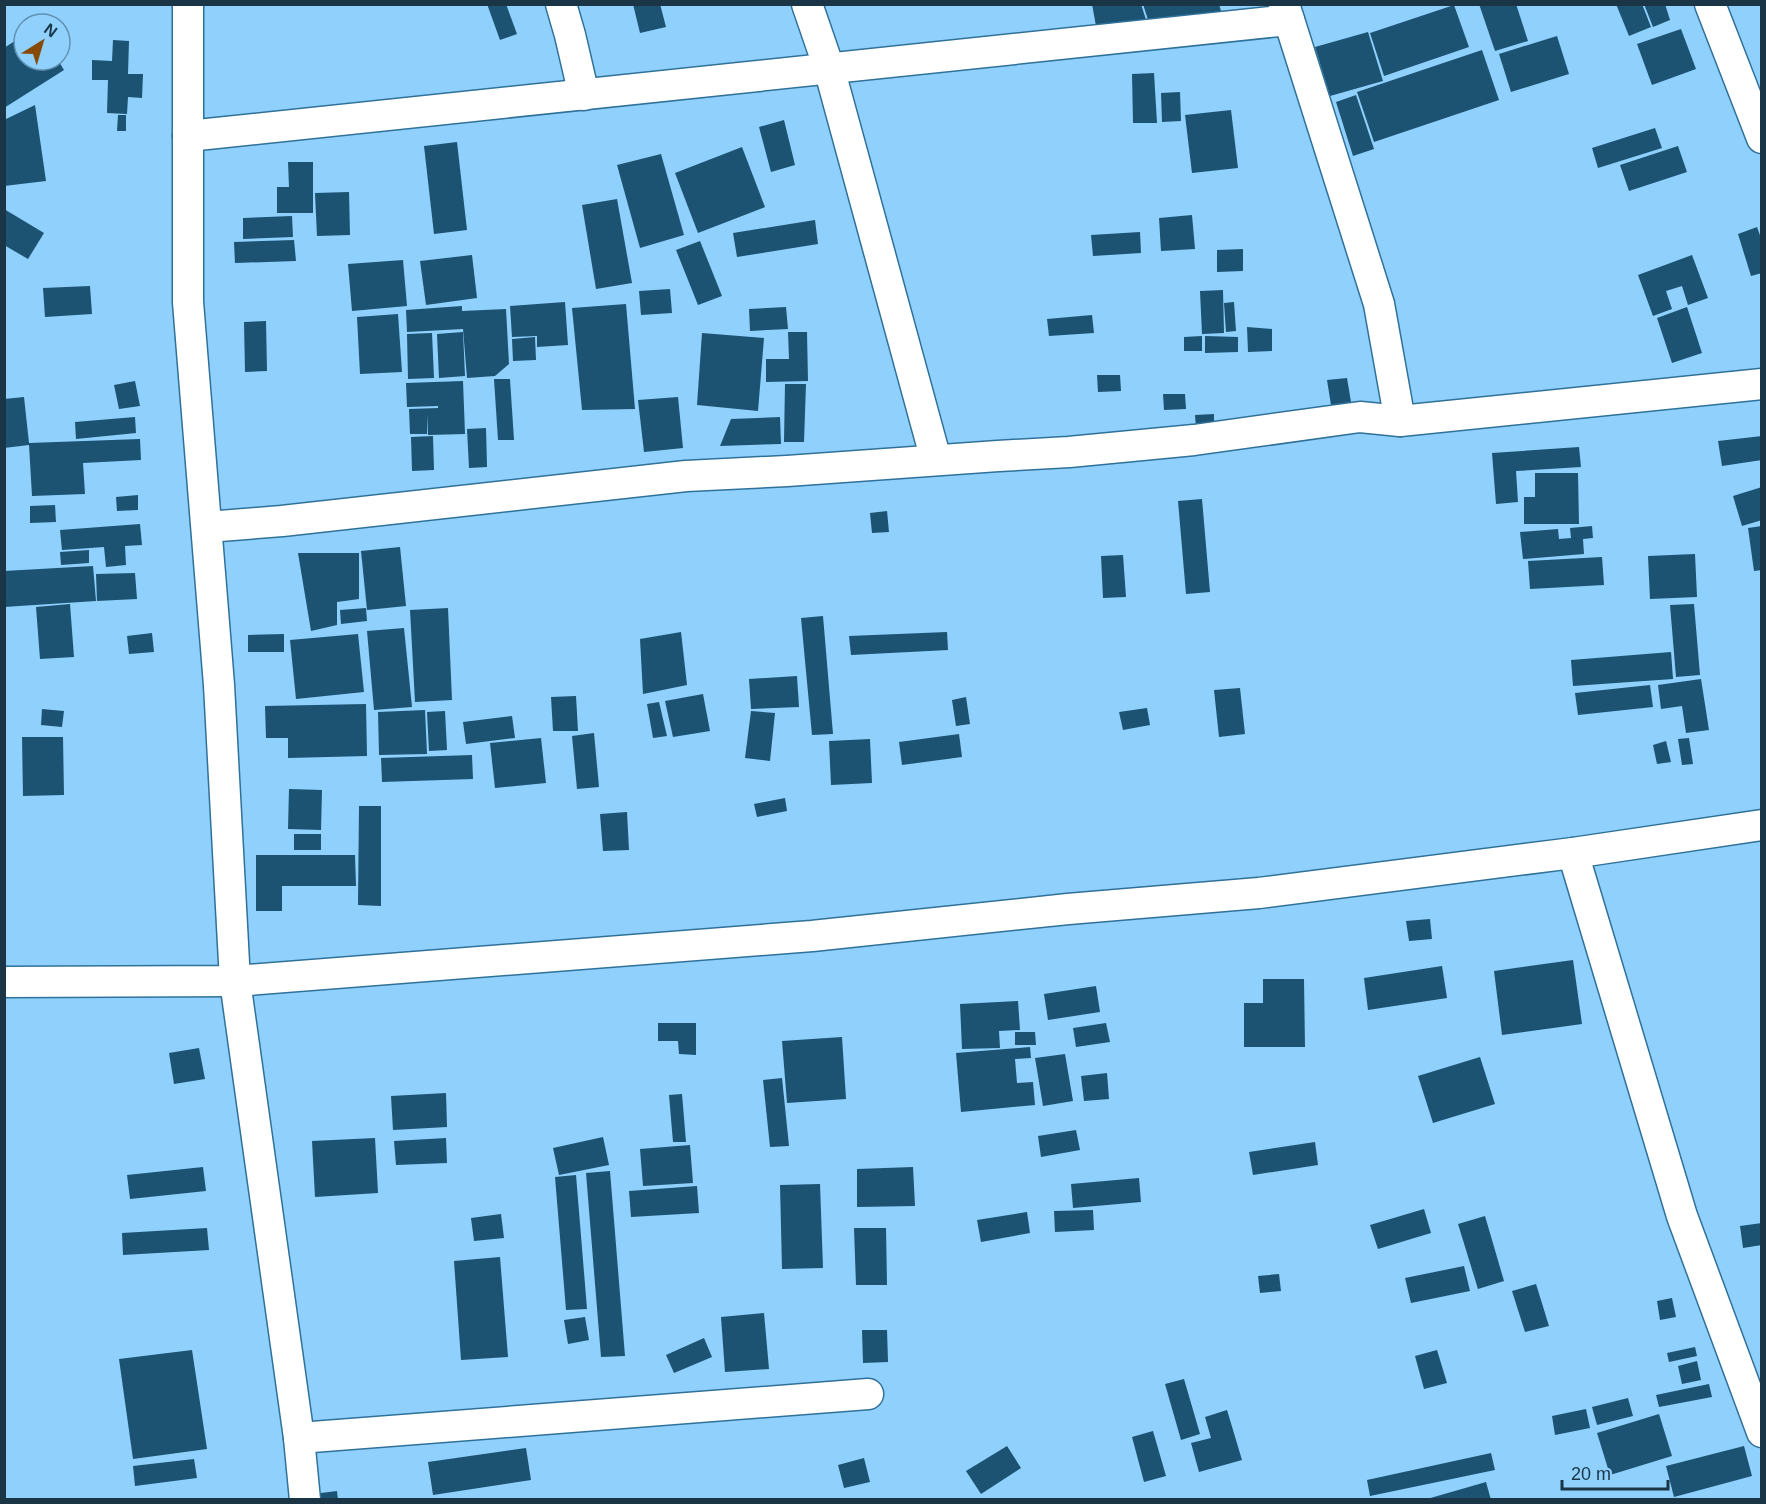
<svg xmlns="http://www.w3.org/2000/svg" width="1766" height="1504" viewBox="0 0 1766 1504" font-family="Helvetica,sans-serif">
	<rect width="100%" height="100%" fill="#8fd0fc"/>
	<g fill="#1c5272">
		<polygon points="487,4 506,4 517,34 500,40"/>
		<polygon points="633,4 660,4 666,27 640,33"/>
		<polygon points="1092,4 1141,4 1147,23 1096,26"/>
		<polygon points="1143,4 1219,4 1221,11 1215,15 1149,23"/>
		<polygon points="1479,4 1516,4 1528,41 1495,51"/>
		<polygon points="1616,4 1642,4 1651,27 1629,36"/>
		<polygon points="1644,4 1665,4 1670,20 1653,27"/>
		<polygon points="1454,5 1469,47 1384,76 1370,33"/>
		<polygon points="1681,29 1696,69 1652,85 1637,44"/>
		<polygon points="1368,32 1383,81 1330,96 1315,47"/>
		<polygon points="24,35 24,60 58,60 64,70 4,108 4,48"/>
		<polygon points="1557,36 1569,74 1511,92 1499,54"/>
		<polygon points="113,40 129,41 128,74 143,74 142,98 128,97 127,114 107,113 108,80 92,80 92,60 112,61"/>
		<polygon points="1482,50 1499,100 1374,142 1357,92"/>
		<polygon points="1154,73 1157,123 1133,123 1132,74"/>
		<polygon points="1180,92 1181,121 1162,122 1161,93"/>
		<polygon points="1356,95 1374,149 1353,156 1336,102"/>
		<polygon points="35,105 46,181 4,186 4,120"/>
		<polygon points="1231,110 1238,168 1192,173 1185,115"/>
		<polygon points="118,115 126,115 126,131 117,131"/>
		<polygon points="784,120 795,165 771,172 759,127"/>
		<polygon points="1655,128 1662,148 1598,168 1592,148"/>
		<polygon points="457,142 467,230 434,234 424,146"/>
		<polygon points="1678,146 1687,172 1629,191 1620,165"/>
		<polygon points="742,147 765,207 698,233 675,173"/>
		<polygon points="661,154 684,235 640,248 617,165"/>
		<polygon points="288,162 313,162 313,213 277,213 277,187 289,187"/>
		<polygon points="349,192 350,235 317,236 315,193"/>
		<polygon points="617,199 632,283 596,289 582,205"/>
		<polygon points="4,209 44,233 28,259 4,245"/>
		<polygon points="1192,215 1195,249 1161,251 1159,218"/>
		<polygon points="292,216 293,237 243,239 243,218"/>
		<polygon points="815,220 818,244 737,257 733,233"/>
		<polygon points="1757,227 1762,241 1762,273 1751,276 1738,234"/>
		<polygon points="1140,232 1141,253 1093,256 1091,235"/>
		<polygon points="294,240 296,261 235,263 234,242"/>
		<polygon points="700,241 722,296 698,305 676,250"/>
		<polygon points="1243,249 1243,271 1217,272 1217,250"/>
		<polygon points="472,255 477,298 426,305 420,261"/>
		<polygon points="1692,255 1708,298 1688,305 1682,286 1666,291 1672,309 1653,316 1638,275"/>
		<polygon points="403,260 407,306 352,311 348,264"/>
		<polygon points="90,286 92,314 45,317 43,288"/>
		<polygon points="670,289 672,313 641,315 639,291"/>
		<polygon points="1223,290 1224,333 1202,334 1200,291"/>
		<polygon points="565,302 568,345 537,347 537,336 512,337 510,306"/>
		<polygon points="1234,302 1236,331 1226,332 1224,303"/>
		<polygon points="626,304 635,409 582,410 572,308"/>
		<polygon points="462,306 462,311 506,309 509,364 495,376 467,378 463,329 407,332 406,310"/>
		<polygon points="786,307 788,329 750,331 749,309"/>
		<polygon points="1687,307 1702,353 1672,363 1657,318"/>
		<polygon points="398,314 402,372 360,374 357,317"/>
		<polygon points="1092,315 1094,333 1049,336 1047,319"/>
		<polygon points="266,321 267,371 245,372 244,322"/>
		<polygon points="1247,327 1272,329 1272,351 1248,352"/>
		<polygon points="463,332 465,376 439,378 437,334"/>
		<polygon points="788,332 807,332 808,381 766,382 766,359 789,359"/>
		<polygon points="432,333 434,378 408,379 407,334"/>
		<polygon points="702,333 764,338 758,411 697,405"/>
		<polygon points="1202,336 1202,351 1184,351 1184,337"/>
		<polygon points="1205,336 1238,337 1238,352 1205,353"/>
		<polygon points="535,337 536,360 513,361 512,339"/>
		<polygon points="1097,375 1120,375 1121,391 1098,392"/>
		<polygon points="1347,378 1351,402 1331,405 1327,380"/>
		<polygon points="494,379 510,379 514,440 498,440"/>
		<polygon points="135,381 140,406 119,409 114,385"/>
		<polygon points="463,381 465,434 428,435 427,414 427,434 410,434 409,409 438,408 438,406 407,407 406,383"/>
		<polygon points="785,384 806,384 804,442 784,442"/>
		<polygon points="1163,394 1185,394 1186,409 1164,410"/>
		<polygon points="24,397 29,443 140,439 141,460 83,463 85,494 32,496 29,445 4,448 4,399"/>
		<polygon points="678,397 683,448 644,452 638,400"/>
		<polygon points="1214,414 1214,427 1196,428 1195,415"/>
		<polygon points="135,417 136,433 76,439 75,422"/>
		<polygon points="780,417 781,444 720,446 731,419"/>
		<polygon points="486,428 487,467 469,468 467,429"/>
		<polygon points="433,436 434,470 412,471 411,437"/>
		<polygon points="1762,436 1762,460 1722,466 1718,441"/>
		<polygon points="1579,447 1581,467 1516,471 1518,502 1496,504 1492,453"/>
		<polygon points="1535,473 1578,473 1579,524 1524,524 1524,497 1535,497"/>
		<polygon points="1762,487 1762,520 1742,526 1733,496"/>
		<polygon points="138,495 138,510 117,511 116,497"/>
		<polygon points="1202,499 1210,592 1186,594 1178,501"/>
		<polygon points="55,505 56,522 30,523 30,506"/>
		<polygon points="887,511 889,532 872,533 870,513"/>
		<polygon points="140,524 142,545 125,546 126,565 106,567 104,547 62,550 60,530"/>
		<polygon points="1592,526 1593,538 1583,539 1584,554 1523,559 1520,532 1558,529 1559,539 1571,538 1570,528"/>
		<polygon points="1762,526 1762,570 1754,571 1748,528"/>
		<polygon points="400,547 406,606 367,610 361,551"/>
		<polygon points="89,550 89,563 61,565 60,552"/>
		<polygon points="298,553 359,553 359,599 337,602 337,625 311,631"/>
		<polygon points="1695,554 1697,597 1650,599 1648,556"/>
		<polygon points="1123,555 1126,597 1103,598 1101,556"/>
		<polygon points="1602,557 1604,585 1530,589 1528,561"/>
		<polygon points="93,566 96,601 4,607 4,571"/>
		<polygon points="135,573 137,599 97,601 96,574"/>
		<polygon points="70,604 74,657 40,659 36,607"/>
		<polygon points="1694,604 1700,675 1676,677 1670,605"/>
		<polygon points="366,608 367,621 341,624 340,610"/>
		<polygon points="448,608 452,700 415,702 410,610"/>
		<polygon points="823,616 833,734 812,735 801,618"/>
		<polygon points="404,628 412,707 374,710 367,631"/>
		<polygon points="681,632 687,685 643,694 640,639"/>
		<polygon points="947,632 948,650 851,655 849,636"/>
		<polygon points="152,633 154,652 129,654 127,636"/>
		<polygon points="284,634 284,652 248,652 248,635"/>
		<polygon points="358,634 364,692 296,699 290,640"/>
		<polygon points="1671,652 1673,679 1573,686 1571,660"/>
		<polygon points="797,676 799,707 751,709 749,679"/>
		<polygon points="1701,679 1709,730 1686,733 1682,706 1661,709 1658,685"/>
		<polygon points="1650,685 1653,707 1578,715 1575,693"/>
		<polygon points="1240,688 1245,734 1219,737 1214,690"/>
		<polygon points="703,694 710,731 673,737 665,701"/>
		<polygon points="576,696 578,731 553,731 551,697"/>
		<polygon points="966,697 970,724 956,726 952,700"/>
		<polygon points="659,702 667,736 653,738 647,704"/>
		<polygon points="366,704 367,756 288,758 288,738 266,738 265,706"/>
		<polygon points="1147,708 1150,725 1123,730 1119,712"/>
		<polygon points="42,709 64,711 62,727 41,725"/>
		<polygon points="425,710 427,754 379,755 378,712"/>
		<polygon points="445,711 447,750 429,751 427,712"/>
		<polygon points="751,711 775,713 770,761 745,758"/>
		<polygon points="512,716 515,738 466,744 463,722"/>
		<polygon points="594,733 599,787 577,789 572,736"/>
		<polygon points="959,734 962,757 902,765 899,742"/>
		<polygon points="22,737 63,737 64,795 23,796"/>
		<polygon points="541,738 546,783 495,788 490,743"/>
		<polygon points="1689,738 1693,764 1682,765 1678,739"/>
		<polygon points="870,739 872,783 831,785 829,741"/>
		<polygon points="1666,741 1671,762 1657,764 1653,745"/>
		<polygon points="472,755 473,779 382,782 381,758"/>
		<polygon points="289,789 322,790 321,830 288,829"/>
		<polygon points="785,798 787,811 757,817 754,804"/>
		<polygon points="359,806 381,806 381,906 358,905"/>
		<polygon points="627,812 629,850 603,851 600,814"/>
		<rect x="294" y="834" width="27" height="16"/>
		<polygon points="256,855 355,855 356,886 282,886 282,911 256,911"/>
		<polygon points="1430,919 1432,939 1409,941 1406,921"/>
		<polygon points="1573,960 1582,1024 1502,1035 1494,971"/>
		<polygon points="1442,966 1447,998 1368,1010 1364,978"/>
		<polygon points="1263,979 1304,979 1305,1047 1244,1047 1244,1003 1263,1003"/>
		<polygon points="1096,986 1100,1012 1048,1020 1044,994"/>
		<polygon points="1018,1001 1020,1030 999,1031 1000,1048 962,1049 960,1004"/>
		<polygon points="658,1023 696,1023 696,1055 679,1054 678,1041 658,1041"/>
		<polygon points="1106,1023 1110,1042 1076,1047 1073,1028"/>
		<polygon points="1015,1032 1035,1032 1036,1045 1015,1045"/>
		<polygon points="842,1037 846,1099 787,1103 782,1041"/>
		<polygon points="1030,1047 1031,1058 1015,1059 1017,1083 1033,1082 1035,1105 961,1112 956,1053"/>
		<polygon points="199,1048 205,1079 174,1084 169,1053"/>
		<polygon points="1065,1054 1073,1101 1043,1106 1035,1058"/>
		<polygon points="1480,1057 1495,1104 1433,1123 1418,1076"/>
		<polygon points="1107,1073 1109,1099 1084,1101 1081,1076"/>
		<polygon points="782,1078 789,1146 770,1147 763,1080"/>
		<polygon points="446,1093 447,1127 393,1130 391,1096"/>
		<polygon points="682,1094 686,1142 673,1142 669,1095"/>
		<polygon points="1076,1130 1080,1150 1041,1157 1038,1136"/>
		<polygon points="603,1137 609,1165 559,1175 553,1148"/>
		<polygon points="375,1138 378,1193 315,1197 312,1141"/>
		<polygon points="446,1138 447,1163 396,1165 394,1141"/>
		<polygon points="1315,1142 1318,1165 1253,1175 1249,1152"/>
		<polygon points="690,1145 693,1183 643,1186 640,1149"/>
		<polygon points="203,1167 206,1191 130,1199 127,1175"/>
		<polygon points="913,1167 915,1206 857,1207 857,1169"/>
		<polygon points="610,1171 625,1356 601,1357 586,1173"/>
		<polygon points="576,1175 587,1309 566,1310 555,1177"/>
		<polygon points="1139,1178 1141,1202 1073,1208 1071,1184"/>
		<polygon points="820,1184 823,1268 782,1269 780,1185"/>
		<polygon points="697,1186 699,1213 631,1217 629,1191"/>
		<polygon points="1424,1209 1431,1233 1378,1249 1370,1225"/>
		<polygon points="1093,1210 1094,1230 1055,1232 1054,1211"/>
		<polygon points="1027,1212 1030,1233 981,1242 977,1220"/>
		<polygon points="501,1214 504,1238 474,1241 471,1218"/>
		<polygon points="1485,1216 1504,1281 1478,1289 1458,1224"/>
		<polygon points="1762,1223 1762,1245 1743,1248 1740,1226"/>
		<polygon points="207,1228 209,1250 123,1255 122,1233"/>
		<polygon points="854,1228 886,1228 887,1285 856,1285"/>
		<polygon points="500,1257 508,1357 461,1360 454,1261"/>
		<polygon points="1464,1266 1470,1291 1411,1303 1405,1278"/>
		<polygon points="1279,1274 1281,1291 1260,1293 1258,1276"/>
		<polygon points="1536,1284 1549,1326 1525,1332 1512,1291"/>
		<polygon points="1672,1298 1676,1317 1660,1320 1657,1301"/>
		<polygon points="764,1313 769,1369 725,1372 721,1317"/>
		<polygon points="585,1317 589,1340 568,1344 564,1320"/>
		<polygon points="862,1330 887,1330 888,1362 863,1363"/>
		<polygon points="704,1338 712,1357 674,1373 666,1355"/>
		<polygon points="1695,1347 1697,1356 1669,1362 1667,1353"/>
		<polygon points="192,1350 207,1449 133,1459 119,1359"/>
		<polygon points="1437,1350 1447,1383 1424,1389 1415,1356"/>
		<polygon points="1697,1361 1701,1380 1682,1384 1678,1366"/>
		<polygon points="1184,1379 1200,1434 1181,1440 1165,1384"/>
		<polygon points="1709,1384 1712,1397 1659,1407 1656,1395"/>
		<polygon points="1628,1398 1633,1416 1597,1425 1592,1407"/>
		<polygon points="1586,1409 1590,1428 1555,1435 1552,1416"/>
		<polygon points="1227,1410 1242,1460 1199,1472 1191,1443 1211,1438 1205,1417"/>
		<polygon points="1659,1414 1672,1456 1610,1475 1597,1433"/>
		<polygon points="1153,1431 1166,1476 1144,1482 1132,1437"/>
		<polygon points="1007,1446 1021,1468 981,1494 966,1471"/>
		<polygon points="1744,1446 1752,1476 1674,1497 1666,1466"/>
		<polygon points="526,1448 531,1480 433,1495 428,1462"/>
		<polygon points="1491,1453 1495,1470 1370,1496 1367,1480"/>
		<polygon points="864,1458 870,1482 844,1488 838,1465"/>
		<polygon points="194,1459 197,1478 135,1486 133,1466"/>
		<polygon points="1486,1482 1491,1500 1427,1500 1427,1499"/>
		<polygon points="337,1491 338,1500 314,1500 313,1494"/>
	</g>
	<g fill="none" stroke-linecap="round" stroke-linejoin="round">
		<defs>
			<g id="street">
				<polyline points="188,4 188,302 219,685 235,981 299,1438 305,1500"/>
				<polyline points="561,4 570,35 584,95"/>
				<polyline points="807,4 829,68 936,460"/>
				<polyline points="1284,4 1379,304 1400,421"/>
				<polyline points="1710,4 1762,138"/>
				<polyline points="188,136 1289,20"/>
				<polyline points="207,527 282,521 686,476 787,471 998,456 1069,452 1194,440 1360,417 1400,421 1762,384"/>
				<polyline points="1573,853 1682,1216 1762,1432"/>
				<polyline points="4,982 235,981 812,936 1068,909 1259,893 1573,853 1762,825"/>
				<polyline points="299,1438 868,1394"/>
			</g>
		</defs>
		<use href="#street" stroke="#307199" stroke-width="33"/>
		<use href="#street" stroke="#fff" stroke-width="30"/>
	</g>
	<rect width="1766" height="1504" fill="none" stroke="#1a3546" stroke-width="12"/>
	<g transform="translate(42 42) rotate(37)"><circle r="28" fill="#8fd0fc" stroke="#6092b3" stroke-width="1.5"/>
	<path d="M0-4.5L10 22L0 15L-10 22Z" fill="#874a09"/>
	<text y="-9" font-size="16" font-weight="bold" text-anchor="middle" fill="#1a3546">N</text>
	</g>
	<path d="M1562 1480v9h106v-9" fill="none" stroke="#1a3546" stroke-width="3"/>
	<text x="1571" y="1480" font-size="18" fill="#1a3546" stroke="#8fd0fc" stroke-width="4.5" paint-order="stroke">20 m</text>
</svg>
